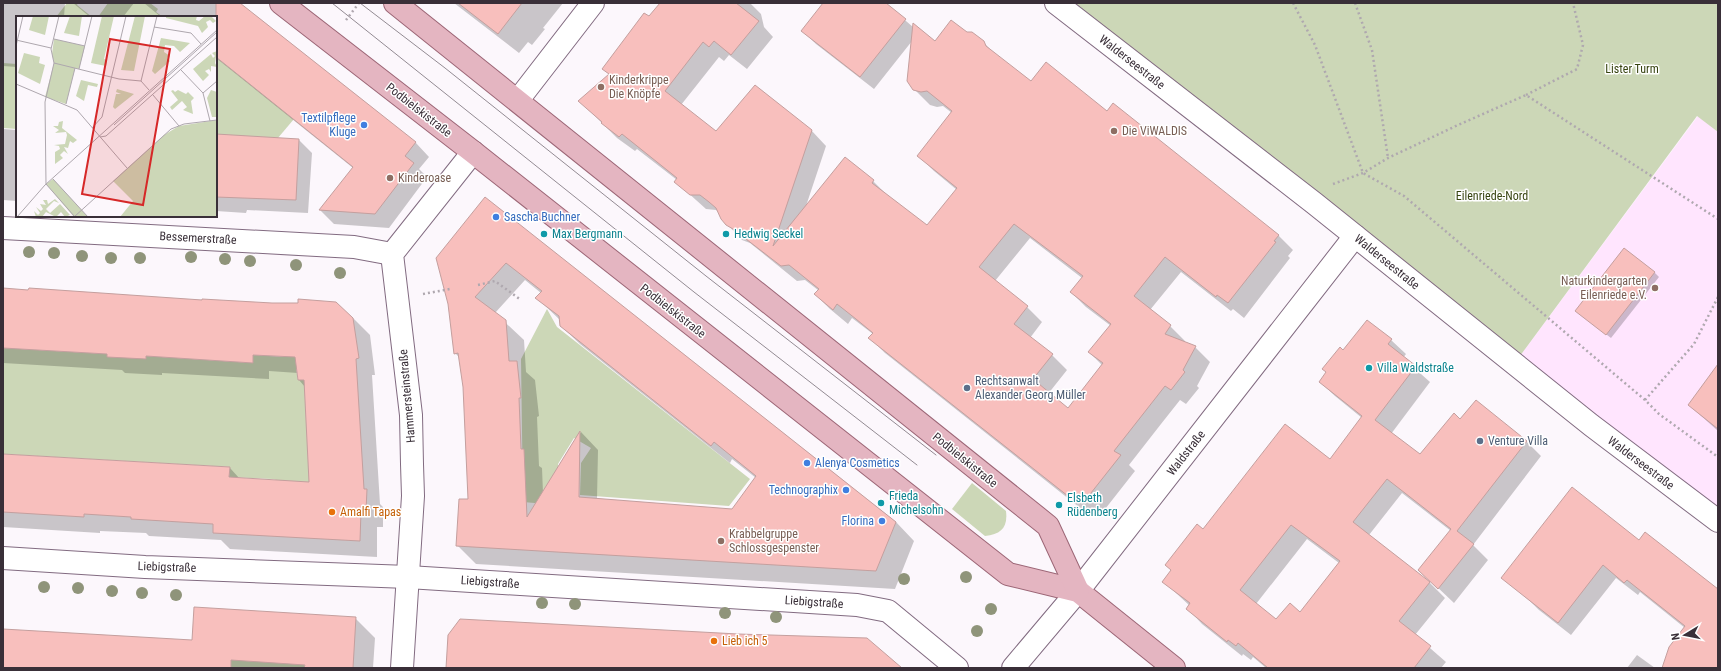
<svg xmlns="http://www.w3.org/2000/svg" width="1721" height="671" viewBox="0 0 1721 671" font-family="'Roboto Condensed',sans-serif">
	<rect width="100%" height="100%" fill="#fcf7fc"/>
	<polygon fill="#ffe5fe" points="1698,116 1718,132 1718,521 1514,364"/>
	<g fill="#ccd7b7">
		<polygon points="67,3 78,3 77,5 92,17 56,17"/>
		<polygon points="108,3 150,3 158,9 156,12 163,17 98,17"/>
		<polygon points="1056,3 1718,3 1718,132 1697,116 1514,364"/>
		<polygon points="216,57 294,119 272,145 216,134"/>
		<polygon points="3,63 17,64 17,129 3,128"/>
		<polygon points="547,309 557,327 750,479 729,506 580,495 581,463 591,448 574,438 558,464 558,505 523,502 521,359"/>
		<polygon points="3,348 107,354 107,357 146,356 252,363 253,355 284,357 284,351 304,351 303,366 296,368 298,380 305,380 315,493 273,479 229,477 230,467 3,454"/>
		<path d="M972 483 1006 511C1008 528 1001 534 985 536L952 509Z"/>
		<polygon points="305,659 304,668 231,668 231,660"/>
	</g>
	<g fill="#0003" fill-rule="evenodd">
		<polygon points="3,3 65,3 64,17 17,17 17,67 3,66"/>
		<polygon points="73,3 134,3 123,17 90,17"/>
		<polygon points="144,3 239,3 416,143 429,157 419,169 427,177 389,228 334,224 320,210 353,168 216,58 216,17 161,17"/>
		<polygon points="454,3 563,3 543,28 545,29 532,45 528,42 519,53"/>
		<path d="M669 3H750L761 14 764 27 773 37 747 69 729 55 724 61 719 57 681 105 716 133 811 130 826 146 806 206 873 181 888 196 927 227 957 190 934 171 919 156 952 113 943 106 937 107 930 105 914 89 912 41 874 89 816 44 803 31 825 3H885L913 27 935 42 967 33 983 42 998 57 1031 83 1107 112 1278 235 1293 250 1288 256 1290 258 1244 318 1233 309 1231 311 1181 272 1150 310 1170 326 1185 341 1184 343 1195 347 1210 362 1197 386 1199 388 1186 404 1180 400 1161 424 1129 465 1135 471 1102 513 1089 515 885 353 870 338 873 334 852 318 848 324 830 309 815 294 818 290 805 280 797 281 750 243 742 240 727 224 719 212 716 210 706 209 676 182 677 180 637 149 635 151 617 138 580 101 610 75 603 68 675 38ZM1030 238 1082 278 1071 292 1086 307 1111 326 1089 352 1102 365 1068 409 1048 394 1067 370 1052 355 1030 338 1042 322 1027 307 995 281Z"/>
		<polygon points="3,129 17,130 17,201 3,200"/>
		<polygon points="216,135 299,140 312,153 308,213 247,210 246,213 216,211"/>
		<path d="M485 198 896 522 914 541 895 589 476 564 458 546 469 500 464 387 460 358 455 353ZM525 280 541 293 537 298 561 321V326L580 344 730 463 732 459 756 478 732 510 597 499 598 450 581 432 543 493 542 468 539 466 537 417 539 416 535 380 526 372 524 340 495 313Z"/>
		<polygon points="1654,272 1659,277 1611,338 1581,315"/>
		<polygon points="3,289 353,318 370,335 375,375 372,375 380,504 383,507 383,527 377,527 377,557 230,549 221,540 149,536 146,533 100,531 100,533 3,527 3,455 230,468 240,479 311,483 305,387 299,380 298,373 269,371 269,379 162,373 162,375 125,373 122,370 3,363"/>
		<path d="M1391 340 1406 354 1403 358 1430 382 1391 434 1420 455 1461 420 1526 441 1541 456 1473 545 1488 560 1454 603 1434 584 1451 531 1402 493 1369 535 1430 583 1445 598 1415 635 1446 662 1441 668H1266L1253 657 1251 660 1243 654 1242 656 1202 624 1188 609 1190 606 1163 581 1203 530 1330 460 1362 418 1335 396 1320 382 1343 351ZM1307 539 1339 563 1301 614 1277 621 1256 604Z"/>
		<polygon points="1718,366 1718,431 1689,405"/>
		<polygon points="1640,541 1718,591 1718,668 1663,668 1685,628 1640,592 1638,595 1616,578 1571,635 1539,610 1526,597"/>
		<polygon points="355,618 375,638 373,668 3,668 3,630 193,641"/>
		<polygon points="1637,655 1655,668 1627,668"/>
	</g>
	<g fill="#f8bfbd" stroke="#c49f9e" fill-rule="evenodd">
		<polygon points="216,3 240,3 416,142 405,156 414,163 375,214 319,210 353,167 216,57"/>
		<polygon points="458,3 522,3 498,34"/>
		<path d="M660 3H736L759 21 731 55 714 41 709 47 703 42 665 91 716 131 755 85 812 130 773 246 845 157 874 180 872 183 927 225 957 188 917 156 952 111 927 91 921 92 913 90 907 81 913 23 935 41 951 20 967 32H972L984 41 986 46 1031 81 1046 62 1107 111 1113 103 1279 235 1274 241 1276 242 1228 303 1217 295 1216 297 1165 257 1134 296 1171 325 1165 334 1196 346 1183 370 1185 372 1171 390 1165 386 1147 409 1114 451 1121 455 1087 498 1073 500 868 338 873 333 856 319 837 304 833 310 814 294 819 289 789 265 781 266 733 229 726 225 721 219 716 208 709 202 700 195H690L674 182 677 178 622 134 619 137 601 123 602 122 578 101 609 74 602 69 644 13 649 16ZM1014 224 1083 276 1070 292 1111 324 1088 352 1103 363 1068 408 1033 379 1053 354 1014 324 1028 306 979 267Z"/>
		<polygon points="823,3 886,3 906,19 860,77 801,31"/>
		<polygon points="216,134 299,139 296,200 216,197"/>
		<path d="M485 197 896 522 876 571 456 546 459 499H468L463 387 458 353 454 354 448 304 436 258ZM506 263 542 291 535 298 559 316 560 326 711 446 714 442 756 476 732 509 579 497 580 431 527 517 524 449H521L519 398H521L517 361H509L506 320 475 297Z"/>
		<polygon points="1624,248 1655,272 1606,335 1575,311"/>
		<polygon points="3,288 28,290 29,288 202,300 202,299 272,303 298,303 298,299 336,302 353,318 359,358 356,359 364,489 367,489 366,511 361,511 360,541 213,533 213,524 131,519 131,517 84,514 84,517 3,512 3,454 230,467 229,477 309,482 304,380 298,380 295,357 253,355 253,363 146,356 146,359 107,357 107,354 3,348"/>
		<path d="M1367 320 1392 339 1388 344 1416 366 1375 420 1420 454 1454 413 1460 419 1476 400 1527 441 1457 531 1474 544 1438 589 1418 570 1451 529 1387 479 1353 522 1430 582 1399 621 1431 646 1414 668H1268L1238 643 1236 646 1228 640 1227 642 1186 609 1190 603 1162 582 1171 570 1165 565 1197 524 1203 529 1285 424 1330 459 1362 416 1319 382 1326 372 1322 369 1340 347 1343 350ZM1291 525 1340 561 1300 612 1290 603 1276 619 1240 590Z"/>
		<polygon points="1718,364 1718,429 1688,405"/>
		<polygon points="1572,487 1639,540 1645,532 1718,589 1718,668 1662,668 1669,647 1685,626 1627,580 1624,583 1603,565 1558,623 1501,578"/>
		<polygon points="194,607 356,617 353,668 304,668 305,665 231,660 231,668 3,668 3,629 192,640"/>
		<polygon points="460,619 738,634 867,638 902,668 446,668 448,635"/>
	</g>
	<g fill="none" stroke-linecap="round" stroke-linejoin="round">
		<defs>
			<g id="minor">
				<polyline points="1056,3 1314,203 1591,425 1718,521"/>
				<polyline points="518,100 593,3"/>
				<polyline points="3,228 354,247 392,254"/>
				<polyline points="3,558 145,567 408,577 857,605 888,611 957,668"/>
				<polyline points="402,668 413,496 412,464 411,415 392,254 473,152"/>
				<polyline points="1013,668 1078,591 1355,236"/>
			</g>
			<g id="major">
				<polyline points="281,3 473,152 1008,574 1078,591 1174,668"/>
				<polyline points="395,3 1048,526 1078,591"/>
			</g>
		</defs>
		<use href="#minor" stroke="#826b81" stroke-width="24"/>
		<use href="#major" stroke="#9c6676" stroke-width="24"/>
		<g stroke="#afa8af" stroke-width="2.5" stroke-dasharray="2 3" stroke-linecap="butt">
			<polyline points="1293,3 1315,45 1363,173 1404,196 1645,400 1659,414 1718,457"/>
			<polyline points="1355,3 1372,50 1388,158"/>
			<polyline points="346,20 359,3"/>
			<polyline points="1526,95 1577,69 1583,45 1573,3"/>
			<polyline points="1333,184 1363,173 1388,158 1458,125 1526,95 1718,219"/>
			<polyline points="478,285 495,281 521,300"/>
			<polyline points="423,294 450,289"/>
			<polyline points="1645,400 1694,344 1718,297"/>
		</g>
		<use href="#minor" stroke="#fff" stroke-width="22"/>
		<use href="#major" stroke="#e4b5c1" stroke-width="22"/>
		<g stroke="#938b93" stroke-width="1">
			<polyline points="332,3 694,292 917,465"/>
			<polyline points="360,3 445,68 706,276 936,455"/>
		</g>
	</g>
	<g fill="#8f947a">
		<circle cx="29" cy="252" r="6"/>
		<circle cx="54" cy="253" r="6"/>
		<circle cx="82" cy="256" r="6"/>
		<circle cx="191" cy="257" r="6"/>
		<circle cx="111" cy="258" r="6"/>
		<circle cx="140" cy="258" r="6"/>
		<circle cx="225" cy="259" r="6"/>
		<circle cx="250" cy="261" r="6"/>
		<circle cx="296" cy="265" r="6"/>
		<circle cx="340" cy="273" r="6"/>
		<circle cx="966" cy="577" r="6"/>
		<circle cx="904" cy="579" r="6"/>
		<circle cx="44" cy="587" r="6"/>
		<circle cx="78" cy="588" r="6"/>
		<circle cx="112" cy="591" r="6"/>
		<circle cx="142" cy="593" r="6"/>
		<circle cx="176" cy="595" r="6"/>
		<circle cx="542" cy="603" r="6"/>
		<circle cx="575" cy="604" r="6"/>
		<circle cx="991" cy="609" r="6"/>
		<circle cx="725" cy="613" r="6"/>
		<circle cx="776" cy="617" r="6"/>
		<circle cx="977" cy="631" r="6"/>
	</g>
	<g fill="#8d6e63" stroke="#fff" stroke-width="1.5">
		<circle cx="601" cy="87" r="4"/>
		<circle cx="1114" cy="131" r="4"/>
		<circle cx="390" cy="178" r="4"/>
		<circle cx="1655" cy="288" r="4"/>
		<circle cx="721" cy="541" r="4"/>
	</g>
	<g fill="#3f7fe0" stroke="#fff" stroke-width="1.5">
		<circle cx="364" cy="125" r="4"/>
		<circle cx="496" cy="217" r="4"/>
		<circle cx="807" cy="463" r="4"/>
		<circle cx="846" cy="490" r="4"/>
		<circle cx="882" cy="521" r="4"/>
	</g>
	<g fill="#0f9aa8" stroke="#fff" stroke-width="1.5">
		<circle cx="544" cy="234" r="4"/>
		<circle cx="726" cy="234" r="4"/>
		<circle cx="1369" cy="368" r="4"/>
		<circle cx="881" cy="503" r="4"/>
		<circle cx="1059" cy="505" r="4"/>
	</g>
	<g fill="#5c6f8a" stroke="#fff" stroke-width="1.5">
		<circle cx="967" cy="388" r="4"/>
		<circle cx="1480" cy="441" r="4"/>
	</g>
	<g fill="#e8710a" stroke="#fff" stroke-width="1.5">
		<circle cx="332" cy="512" r="4"/>
		<circle cx="714" cy="641" r="4"/>
	</g>
	<g text-anchor="middle" dominant-baseline="central" stroke-width="3" stroke-linejoin="round" paint-order="stroke">
		<g font-size="12" fill="#392f38" stroke="#fff">
			<text transform="translate(1132 62) rotate(38)">Walderseestraße</text>
			<text transform="translate(419 110) rotate(38)">Podbielskistraße</text>
			<text transform="translate(198 238) rotate(3)">Bessemerstraße</text>
			<text transform="translate(1387 262) rotate(39)">Walderseestraße</text>
			<text transform="translate(673 311) rotate(38)">Podbielskistraße</text>
			<text transform="translate(407 396) rotate(-95)">Hammersteinstraße</text>
			<text transform="translate(1186 453) rotate(-52)">Waldstraße</text>
			<text transform="translate(965 460) rotate(39)">Podbielskistraße</text>
			<text transform="translate(1641 463) rotate(37)">Walderseestraße</text>
			<text transform="translate(167 567) rotate(2)">Liebigstraße</text>
			<text transform="translate(490 582) rotate(4)">Liebigstraße</text>
			<text transform="translate(814 602) rotate(4)">Liebigstraße</text>
		</g>
		<g font-size="12" fill="#36430f" stroke="#fff">
			<text x="1632" y="69">Lister Turm</text>
			<text x="1492" y="196">Eilenriede-Nord</text>
		</g>
		<g font-size="12" fill="#785e54" stroke="#fff" text-anchor="start">
			<text x="609" y="80">Kinderkrippe<tspan x="609" dy="14">Die Knöpfe</tspan></text>
			<text x="1122" y="131">Die ViWALDIS</text>
			<text x="398" y="178">Kinderoase</text>
			<text x="1647" y="281" text-anchor="end">Naturkindergarten<tspan x="1647" dy="14">Eilenriede e.V.</tspan></text>
			<text x="729" y="534">Krabbelgruppe<tspan x="729" dy="14">Schlossgespenster</tspan></text>
		</g>
		<g font-size="12" fill="#366cbe" stroke="#fff" text-anchor="end">
			<text x="356" y="118">Textilpflege<tspan x="356" dy="14">Kluge</tspan></text>
			<text x="504" y="217" text-anchor="start">Sascha Buchner</text>
			<text x="815" y="463" text-anchor="start">Alenya Cosmetics</text>
			<text x="838" y="490">Technographix</text>
			<text x="874" y="521">Florina</text>
		</g>
		<g font-size="12" fill="#0d838f" stroke="#fff" text-anchor="start">
			<text x="552" y="234">Max Bergmann</text>
			<text x="734" y="234">Hedwig Seckel</text>
			<text x="1377" y="368">Villa Waldstraße</text>
			<text x="889" y="496">Frieda<tspan x="889" dy="14">Michelsohn</tspan></text>
			<text x="1067" y="498">Elsbeth<tspan x="1067" dy="14">Rüdenberg</tspan></text>
		</g>
		<g font-size="12" fill="#4e5e75" stroke="#fff" text-anchor="start">
			<text x="975" y="381">Rechtsanwalt<tspan x="975" dy="14">Alexander Georg Müller</tspan></text>
			<text x="1488" y="441">Venture Villa</text>
		</g>
		<g font-size="12" fill="#c56008" stroke="#fff" text-anchor="start">
			<text x="340" y="512">Amalfi Tapas</text>
			<text x="722" y="641">Lieb ich 5</text>
		</g>
	</g>
	<g transform="translate(16 16)">
		<rect width="201" height="201" fill="#fcf7fc"/>
		<path d="M17 0H33L29 19 13 14ZM54 0H66L63 20 48 17ZM86 0H98L88 43 91 44 90 50 75 47ZM119 0H129L118 55 105 54ZM150 0H181L180 4 183 5 189 0H195L200 5 197 7 194 4 190 6 192 11 186 17 182 10 150 2ZM145 22 174 27 164 36 158 30 149 29 148 36 154 40 151 42 154 45 139 58 136 55ZM38 23 69 30 63 53 59 52 50 88 29 81 38 47 36 38ZM201 35 199 47 201 51 195 50V56L193 53 189 55 193 59 187 65 177 53 195 38 197 42 199 40 196 37ZM8 37 24 41 23 47 29 49 24 68 2 57ZM65 64 82 68 81 71 72 69 68 85 60 80ZM101 73 118 78 99 93 97 91 100 78H105L100 76ZM157 74 159 76 162 74 170 78 172 76 178 82 175 85 177 98 167 94 171 91 166 85 156 94 154 91 162 84 155 75ZM195 74 201 76V101H196L191 82ZM201 104V201H104L117 185 97 165 148 119 163 110ZM47 105 46 112 61 124 57 127 54 125 52 132 48 131 52 138 48 135 44 139 47 142 39 148V136L44 133 43 130 38 129 49 128 51 119 50 116 39 117 43 114 37 110H42L43 106ZM37 163 72 201H58L30 168ZM39 183 43 187 38 185 30 193 34 197 44 188 54 199 49 201 45 196 40 201 30 196 26 201H20L18 195 22 199 24 197 20 191 25 195 27 193 24 188 30 189 27 184H31L32 188Z" fill="#ccd7b7"/>
		<path fill="none" stroke="#aea7ae" stroke-width="1" d="M43 0 35 33 38 47 29 86 30 168 59 201M138 11 175 17 185 28M38 23 69 30M0 24 35 32M0 30 7 0M38 47 103 63 125 65 133 74M63 53 76 0M165 54 187 77 194 105M125 65 141 0M0 68 61 94 111 152M187 77 201 65M137 79 163 110M50 88 59 52M98 109 201 16M76 112 86 101 110 0M84 121 90 120 201 21M37 163 72 201M1 201 29 169 201 14M58 201 155 113 168 108 201 104"/>
		<path fill="#d62828" fill-opacity="0.15" stroke="#d62828" stroke-width="2" d="M94 23 154 33 127 189 66 178Z"/>
		<rect width="201" height="201" fill="none" stroke="#392f38" stroke-width="2"/>
	</g>
	<rect width="1721" height="671" fill="none" stroke="#392f38" stroke-width="8"/>
	<g transform="translate(1685 635) rotate(260)" stroke="#ffffff" stroke-width="3" paint-order="stroke">
	<path d="M0-3L7 15L0 10L-7 15Z" fill="#392f38"/>
	<text y="-6" font-size="11" font-weight="bold" text-anchor="middle" fill="#392f38">N</text>
	</g>
</svg>
